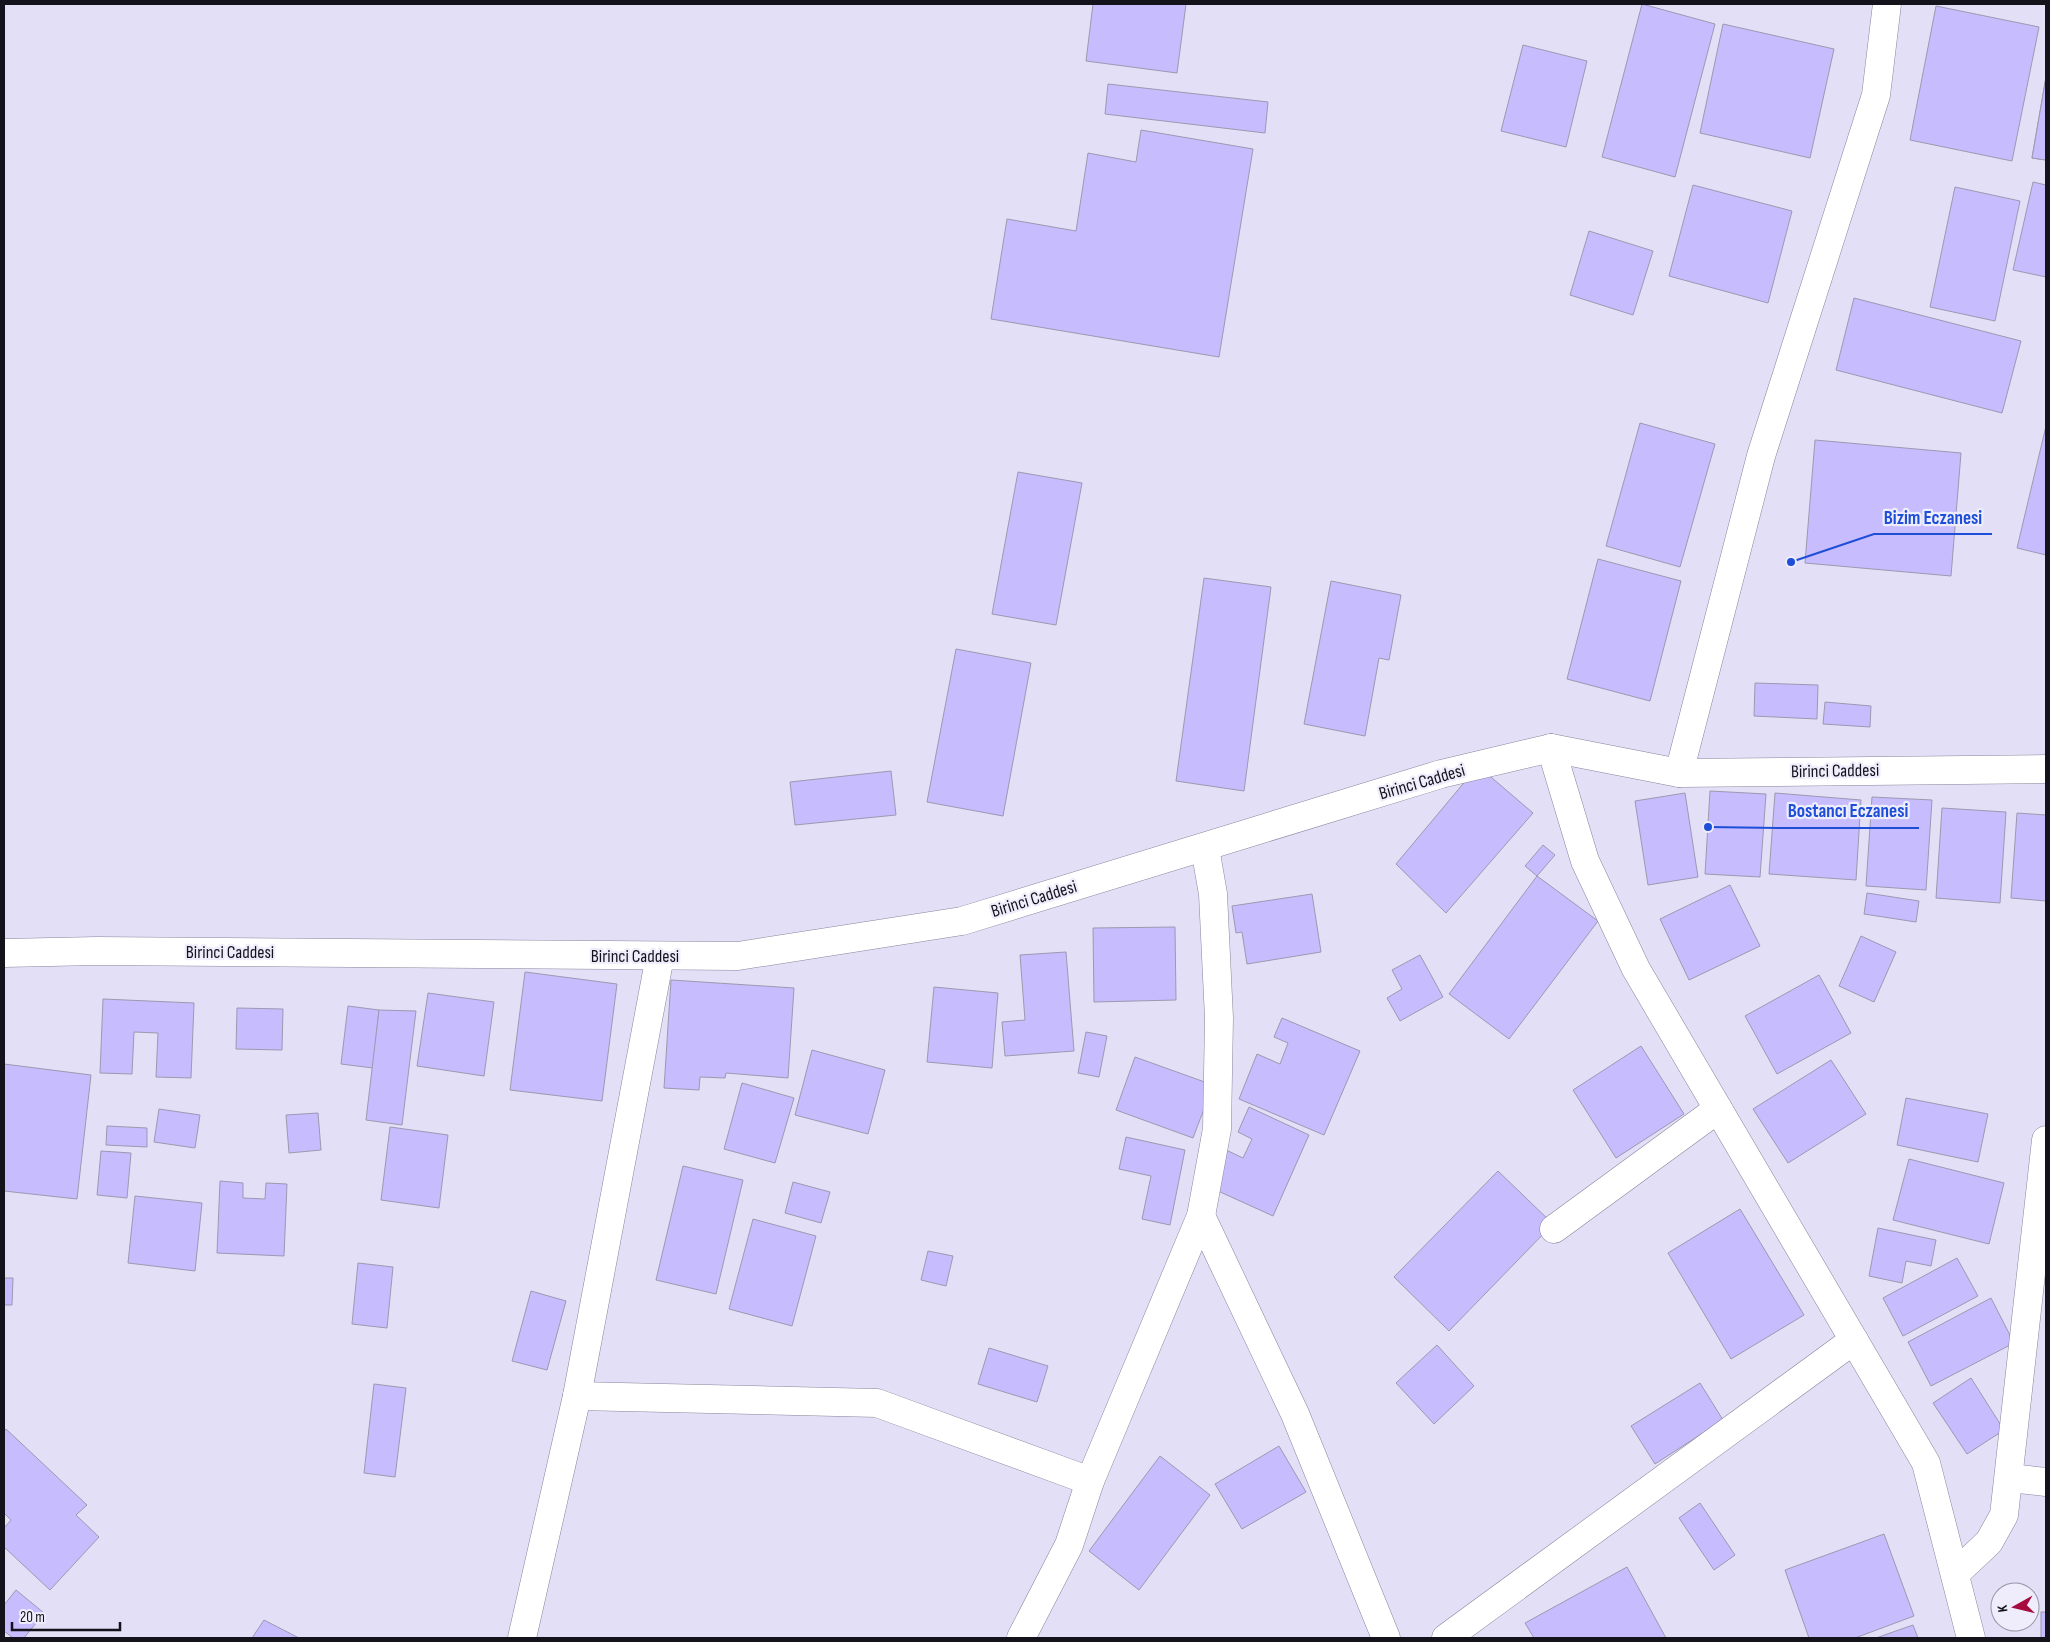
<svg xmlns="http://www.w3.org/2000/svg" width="2050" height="1642" viewBox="0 0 2050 1642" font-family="'Sofia Sans Condensed',sans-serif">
	<rect width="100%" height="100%" fill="#e2dff7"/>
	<g fill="#c7bcfe" stroke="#9c99b0">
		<polygon points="1093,4 1186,4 1177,73 1086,61"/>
		<polygon points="1642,4 1715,24 1675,177 1602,157"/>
		<polygon points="1936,6 2039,27 2012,161 1910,140"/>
		<polygon points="1723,24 1834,49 1810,158 1700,133"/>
		<polygon points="1523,45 1587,61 1566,147 1501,131"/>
		<polygon points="2046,77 2046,160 2032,158"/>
		<polygon points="2046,77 2046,160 2032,158"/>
		<polygon points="1108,84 1268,102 1265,133 1105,114"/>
		<polygon points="1141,130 1253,149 1219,357 991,319 1007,219 1076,231 1088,153 1136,162"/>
		<polygon points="2033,182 2046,185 2046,277 2013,270"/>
		<polygon points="1693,185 1792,211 1768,303 1669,276"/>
		<polygon points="1955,187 2020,201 1995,321 1930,307"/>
		<polygon points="1589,231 1653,251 1633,315 1570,295"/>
		<polygon points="1854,298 2021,341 2002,413 1836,370"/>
		<polygon points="1640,423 1715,444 1680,567 1606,546"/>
		<polygon points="2046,426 2046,555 2017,548"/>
		<polygon points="1815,440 1961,453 1951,576 1805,563"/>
		<polygon points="1018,472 1082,483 1056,625 992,614"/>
		<polygon points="1598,559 1681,581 1650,701 1567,679"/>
		<polygon points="1204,578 1271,587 1244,791 1176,781"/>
		<polygon points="1331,581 1401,595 1389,660 1379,658 1365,736 1304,724"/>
		<polygon points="956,649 1031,663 1003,816 927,802"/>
		<polygon points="1755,683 1818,685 1817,719 1754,716"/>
		<polygon points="1825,702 1871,706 1870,727 1823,724"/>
		<polygon points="1478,766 1533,813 1446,913 1396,864"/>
		<polygon points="891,771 896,815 795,825 790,782"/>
		<polygon points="1710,791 1766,794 1760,877 1705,874"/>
		<polygon points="1685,793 1698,877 1648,885 1635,801"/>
		<polygon points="1775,793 1861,800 1856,880 1769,874"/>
		<polygon points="1872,797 1932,800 1926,890 1866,886"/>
		<polygon points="1942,808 2006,812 2000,903 1936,898"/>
		<polygon points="2017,813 2046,815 2046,901 2011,898"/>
		<polygon points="1543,845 1555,855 1537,876 1525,866"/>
		<polygon points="1537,876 1598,921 1509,1039 1449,994"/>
		<polygon points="1730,885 1760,946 1689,980 1660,919"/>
		<polygon points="1867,893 1919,901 1916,922 1864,914"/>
		<polygon points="1312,894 1321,952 1247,964 1242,932 1236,933 1232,906"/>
		<polygon points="1175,927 1176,1000 1094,1002 1093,928"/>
		<polygon points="1861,936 1896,952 1874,1002 1839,986"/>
		<polygon points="1066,952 1074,1051 1005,1056 1002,1022 1025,1020 1020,955"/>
		<polygon points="1420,955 1443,997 1400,1021 1387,998 1402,989 1392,970"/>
		<polygon points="525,972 617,984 602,1101 510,1090"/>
		<polygon points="1819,975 1851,1033 1777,1074 1745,1016"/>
		<polygon points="671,980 794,988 788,1078 726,1073 725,1078 700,1077 699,1090 664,1088"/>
		<polygon points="934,987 998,993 992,1068 927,1062"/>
		<polygon points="428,993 494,1002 484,1076 417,1066"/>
		<polygon points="103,999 194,1003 191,1078 156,1077 158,1033 134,1032 132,1074 100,1073"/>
		<polygon points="348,1006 379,1010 373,1068 341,1064"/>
		<polygon points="237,1008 283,1009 282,1050 236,1049"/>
		<polygon points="379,1010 416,1011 402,1125 366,1120"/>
		<polygon points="1282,1018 1360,1051 1324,1135 1239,1099 1257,1054 1280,1064 1288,1043 1274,1037"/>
		<polygon points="1086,1032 1107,1036 1099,1077 1078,1073"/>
		<polygon points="1641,1046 1684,1114 1616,1158 1573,1090"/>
		<polygon points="812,1050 885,1070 868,1134 795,1115"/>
		<polygon points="1135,1057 1213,1085 1193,1138 1116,1110"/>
		<polygon points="1831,1060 1866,1114 1788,1163 1753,1109"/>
		<polygon points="4,1064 91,1075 77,1199 4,1191"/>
		<polygon points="742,1083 794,1098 775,1163 724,1149"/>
		<polygon points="1906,1098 1988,1114 1978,1162 1897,1145"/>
		<polygon points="1249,1107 1309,1135 1273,1216 1207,1186 1224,1149 1243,1158 1252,1139 1238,1132"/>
		<polygon points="159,1109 200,1115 195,1148 154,1142"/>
		<polygon points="318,1113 321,1150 289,1153 286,1115"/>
		<polygon points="107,1126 147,1128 147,1147 106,1145"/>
		<polygon points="390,1127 448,1135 439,1208 381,1200"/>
		<polygon points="1126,1137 1185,1150 1170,1225 1142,1219 1151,1176 1119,1169"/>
		<polygon points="101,1151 131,1153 127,1198 97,1195"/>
		<polygon points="1909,1159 2004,1183 1989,1244 1893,1220"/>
		<polygon points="683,1166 743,1180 716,1294 656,1280"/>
		<polygon points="1498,1171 1553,1224 1449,1331 1394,1277"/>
		<polygon points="220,1181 243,1183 243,1198 265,1199 266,1183 287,1184 284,1256 217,1253"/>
		<polygon points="793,1182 830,1192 821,1223 785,1213"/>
		<polygon points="135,1196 202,1203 195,1271 128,1263"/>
		<polygon points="1740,1209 1804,1315 1731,1359 1668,1253"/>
		<polygon points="753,1219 816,1236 792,1326 729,1309"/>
		<polygon points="1878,1228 1936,1240 1931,1266 1906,1261 1902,1283 1869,1276"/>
		<polygon points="928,1251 953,1256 946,1286 921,1280"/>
		<polygon points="1957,1258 1978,1296 1903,1336 1883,1298"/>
		<polygon points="358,1263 393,1267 387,1328 352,1324"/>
		<polygon points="4,1278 13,1278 12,1305 4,1305"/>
		<polygon points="531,1291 566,1301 547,1370 512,1361"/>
		<polygon points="1991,1298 2014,1343 1931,1386 1908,1342"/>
		<polygon points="1437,1345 1474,1386 1434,1424 1396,1383"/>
		<polygon points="989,1348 1048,1366 1037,1402 978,1384"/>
		<polygon points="1971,1378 2004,1430 1967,1454 1933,1403"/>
		<polygon points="1700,1383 1723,1420 1655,1464 1631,1426"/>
		<polygon points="374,1384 406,1388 395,1477 364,1473"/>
		<polygon points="6,1429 87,1505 76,1515 99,1537 50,1590 4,1547 4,1528 11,1520 4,1513 4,1432"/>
		<polygon points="1279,1446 1306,1492 1242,1529 1215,1484"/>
		<polygon points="1160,1456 1210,1495 1139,1590 1089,1551"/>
		<polygon points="1700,1503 1735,1555 1714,1570 1679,1518"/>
		<polygon points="1884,1534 1914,1616 1855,1638 1809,1638 1785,1570"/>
		<polygon points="1627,1567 1666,1638 1534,1638 1525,1623"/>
		<polygon points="16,1590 44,1613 24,1638 13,1638 4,1631 4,1605"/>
		<rect x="2041" y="1612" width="5" height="26"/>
		<polygon points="264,1620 299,1638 252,1638"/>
		<polygon points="1913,1625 1918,1638 1876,1638"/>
	</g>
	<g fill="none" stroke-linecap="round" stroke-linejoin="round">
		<defs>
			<g id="minor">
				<polyline points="1551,748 1585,861 1636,969 1926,1463 1971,1638"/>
				<polyline points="1679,773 1761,456 1876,95 1887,4"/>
				<polyline points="4,953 97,951 738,956 962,921 1441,774 1551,748 1679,773 2046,769"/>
				<polyline points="1201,1216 1295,1414 1386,1638"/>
				<polyline points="1554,1229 1718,1109"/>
				<polyline points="577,1396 877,1403 1090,1481"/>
				<polyline points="2009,1478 2046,1482"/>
				<polyline points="1955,1574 1989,1542 2004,1515 2046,1140"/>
				<polyline points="522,1638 577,1396 660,956"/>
				<polyline points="1021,1638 1069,1545 1090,1481 1201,1216 1217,1129 1219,1018 1213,894 1205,848"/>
				<polyline points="1446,1638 1854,1340"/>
			</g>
		</defs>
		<use href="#minor" stroke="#88859b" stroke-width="29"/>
		<use href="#minor" stroke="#fff" stroke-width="28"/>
	</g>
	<g text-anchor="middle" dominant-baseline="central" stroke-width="4.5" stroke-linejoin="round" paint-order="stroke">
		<g font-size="18" fill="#14131b" stroke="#efedfc">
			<text transform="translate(1835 771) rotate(-1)">Birinci Caddesi</text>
			<text transform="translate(1422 782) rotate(-16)">Birinci Caddesi</text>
			<text transform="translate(1034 899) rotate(-17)">Birinci Caddesi</text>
			<text x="230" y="952">Birinci Caddesi</text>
			<text x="635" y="956">Birinci Caddesi</text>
		</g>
	</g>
	<path fill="none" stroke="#1d4ed8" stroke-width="2" d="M1791 562L1874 534H1992M1708 827L1778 828H1919"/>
	<g fill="#1d4ed8" stroke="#efedfc" stroke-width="2">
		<circle cx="1791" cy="562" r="5"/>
		<circle cx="1708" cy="827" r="5"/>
	</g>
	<g font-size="19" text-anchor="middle" font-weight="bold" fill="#1d4ed8" stroke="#efedfc" stroke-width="4.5" stroke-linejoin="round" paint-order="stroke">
		<text x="1933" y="524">Bizim Eczanesi</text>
		<text x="1848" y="817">Bostancı Eczanesi</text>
	</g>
	<rect width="2050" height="1642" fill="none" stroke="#14131b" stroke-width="10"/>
	<g transform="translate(2015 1607) rotate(262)"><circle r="24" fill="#efedfc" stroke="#9796a2"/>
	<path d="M0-4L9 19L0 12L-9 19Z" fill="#a50b3e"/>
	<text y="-8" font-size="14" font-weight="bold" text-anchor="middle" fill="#14131b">K</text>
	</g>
	<path d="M12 1622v8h108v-8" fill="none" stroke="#14131b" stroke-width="2.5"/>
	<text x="20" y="1622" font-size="15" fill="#14131b" stroke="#efedfc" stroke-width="4" paint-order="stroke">20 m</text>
</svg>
